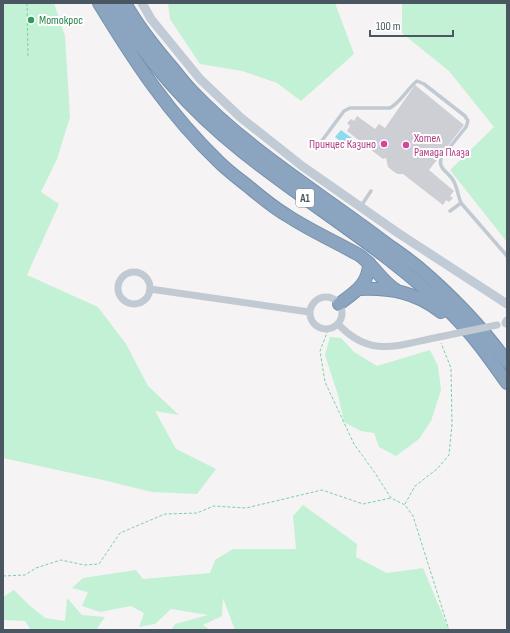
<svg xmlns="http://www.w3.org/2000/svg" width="510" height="633" viewBox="0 0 510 633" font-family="'Sofia Sans Condensed',sans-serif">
	<rect width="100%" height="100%" fill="#f5f3f3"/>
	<g fill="#c3f1d5">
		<polygon points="3,3 54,3 65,36 70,117 57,159 41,192 59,204 27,275 98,307 126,344 148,386 179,415 155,411 176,449 216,469 197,494 152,492 103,480 3,458"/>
		<polygon points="168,3 335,3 354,54 301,101 277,83 242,71 200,64 170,19"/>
		<polygon points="402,3 507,3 507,242 450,170 494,127 449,71 402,33"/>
		<polygon points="330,337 341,338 354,352 377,366 430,350 438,366 441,390 431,421 419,439 396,456 379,447 374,433 361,431 344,422 338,395 325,355"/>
		<polygon points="303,505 357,544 356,557 387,573 423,568 449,630 235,630 223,598 222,616 203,625 210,630 171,630 175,624 208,615 171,609 155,624 139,627 144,613 131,606 100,612 82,606 88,592 72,588 83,578 136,570 143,579 210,573 215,560 233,549 296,549 293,516"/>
		<polygon points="14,590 29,605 45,618 65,621 67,598 82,615 105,617 96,630 31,630 25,621 3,620 3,597"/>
	</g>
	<polygon fill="#90daee" points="341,130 356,141 350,149 335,137"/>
	<polygon fill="#cdcfd5" points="415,85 464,125 429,170 454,191 450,196 453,198 449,202 446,200 443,205 403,174 398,174 394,172 388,167 386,158 383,159 347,131 350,126 347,123 351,119 354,121 357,116 375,129 379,124 385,128"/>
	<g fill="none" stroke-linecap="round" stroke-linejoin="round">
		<defs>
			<g id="highway">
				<path d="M99 3C135 62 169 114 219 162 228 171 239 179 249 187 261 197 274 208 288 216 311 231 336 242 359 255 374 265 381 281 396 290"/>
				<path d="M112 3C146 60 191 111 243 152 312 207 390 252 453 315 474 336 490 359 507 383"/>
				<path d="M125 3C137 25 153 45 169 64 177 73 183 82 191 90 246 148 315 190 379 238 392 248 406 257 418 267 451 295 482 327 507 362"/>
				<path d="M360 289C391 288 416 292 441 312"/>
				<path d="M339 304C355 292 369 284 369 263"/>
			</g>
		</defs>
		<use href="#highway" stroke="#7690ad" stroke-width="14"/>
		<g stroke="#7ad0a6" stroke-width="1" stroke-dasharray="3 2" stroke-linecap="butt">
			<polyline points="27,3 28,58"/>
			<polyline points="328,330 320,351 325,382 354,444 375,473 391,498 405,505 413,516 449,630"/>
			<polyline points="405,504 415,486 437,469 449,455 452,424 451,368 441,343"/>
			<polyline points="3,576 25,575 36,568 61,560 84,565 99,564 120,533 165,514 197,513 214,506 246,508 322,490 363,504 391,498"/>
		</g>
		<g stroke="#c1cad2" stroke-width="3.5">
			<path d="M318 146 344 111 350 108H390C401 102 407 89 417 81L424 84 465 116 468 121 466 127 441 158C438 169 448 172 453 180 457 186 458 196 461 203"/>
			<polyline points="361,206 371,191"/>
			<polyline points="450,211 461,203 507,256"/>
		</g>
		<g stroke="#c1cad2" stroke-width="7">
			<circle cx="134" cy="288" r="16"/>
			<polyline points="150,289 309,312"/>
			<circle cx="326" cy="313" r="16"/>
			<path d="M338 324C371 359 398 345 439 337"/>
		</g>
		<g stroke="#c1cbd6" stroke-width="9">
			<polyline points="142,3 151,19 200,79 240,117 302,166 398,233 507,304"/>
			<polyline points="506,323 507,321"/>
		</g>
		<use href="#highway" stroke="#8ba5c1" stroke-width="12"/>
		<polyline stroke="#c1cad2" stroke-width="7" points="439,337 497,325"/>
	</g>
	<circle fill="#2e9e5b" stroke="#fff" stroke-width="1.5" cx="31" cy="20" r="4"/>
	<g fill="#d1479c" stroke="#fff" stroke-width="1.5">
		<circle cx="384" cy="144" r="4"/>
		<circle cx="406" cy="145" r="4"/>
	</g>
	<g text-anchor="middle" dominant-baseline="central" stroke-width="4" stroke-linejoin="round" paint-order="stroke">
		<rect fill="#fff" stroke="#808990" stroke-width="1" x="296" y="189" width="18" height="18" rx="3"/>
		<g font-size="11" font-weight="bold" fill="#4a5661">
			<text x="305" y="198">A1</text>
		</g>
		<g font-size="12" fill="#27864d" stroke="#fff" text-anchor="start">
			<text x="39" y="20">Мотокрос</text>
		</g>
		<g font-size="12" fill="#b23c85" stroke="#fff" text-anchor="start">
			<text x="414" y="138">Хотел<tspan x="414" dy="14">Рамада Плаза</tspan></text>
			<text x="376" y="144" text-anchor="end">Принцес Казино</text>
		</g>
	</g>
	<rect width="510" height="633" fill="none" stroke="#4a5661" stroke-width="8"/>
	<path d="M370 30v6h83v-6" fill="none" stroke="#4a5661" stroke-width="2"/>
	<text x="376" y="30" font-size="12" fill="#4a5661" stroke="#ffffff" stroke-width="3" paint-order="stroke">100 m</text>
</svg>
